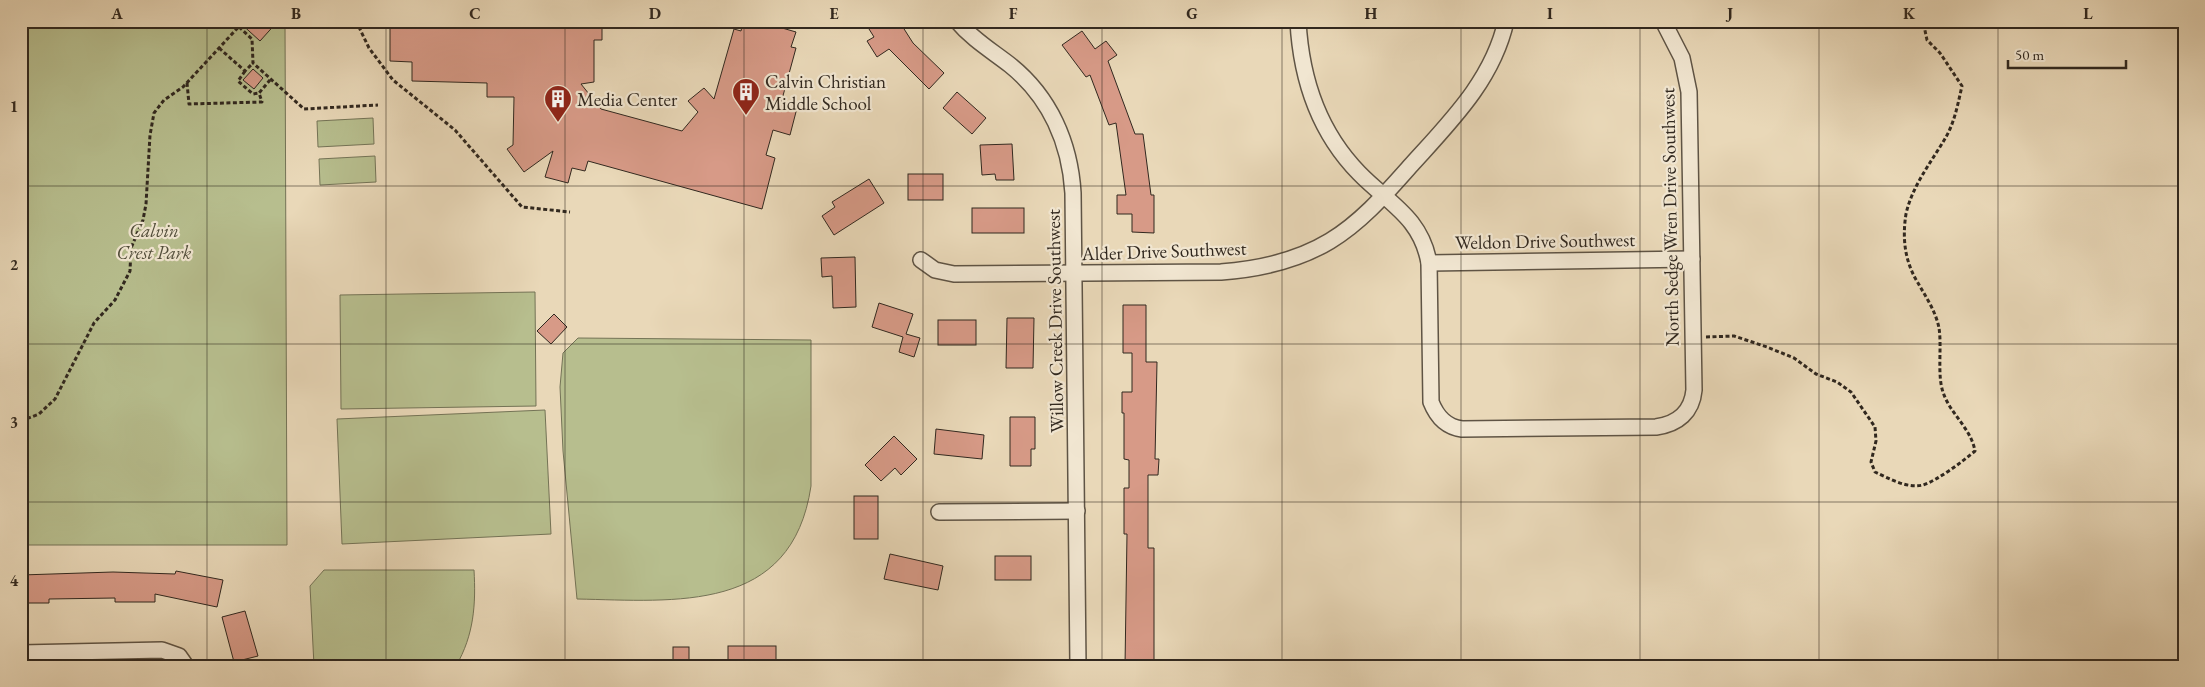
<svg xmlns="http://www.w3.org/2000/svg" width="2205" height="687" viewBox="0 0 2205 687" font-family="'EB Garamond',serif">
	<rect width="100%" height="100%" fill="#e9d8b8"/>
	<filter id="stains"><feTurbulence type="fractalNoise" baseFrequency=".004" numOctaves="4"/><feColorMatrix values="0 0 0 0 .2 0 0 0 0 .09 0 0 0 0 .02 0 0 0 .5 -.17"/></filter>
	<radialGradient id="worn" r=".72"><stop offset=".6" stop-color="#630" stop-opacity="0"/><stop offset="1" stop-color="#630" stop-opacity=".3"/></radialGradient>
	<g fill="#b7be8e" stroke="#747356">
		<polygon points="21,21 285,21 287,545 21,545"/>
		<polygon points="373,118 374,144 318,147 317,121"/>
		<polygon points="375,156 376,182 320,185 319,159"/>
		<polygon points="535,292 536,406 341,409 340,295"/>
		<path d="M578 338 811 340V486C792 614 676 601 577 599L563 451 560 387 563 353Z"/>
		<polygon points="545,410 551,534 342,544 337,419"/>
		<path d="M324 570H474C476 604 474 635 456 666H314L310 586Z"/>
	</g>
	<g fill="#d79a87" stroke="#31281f">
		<polygon points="238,21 278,21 260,41"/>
		<polygon points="390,21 602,21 602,40 594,40 594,82 581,84 601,109 682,131 698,112 688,101 704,88 714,99 734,29 741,31 743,21 758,21 796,32 791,47 796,48 781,103 797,108 790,135 773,130 766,155 775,158 762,209 588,161 585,171 572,168 568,183 545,177 553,151 524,172 507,149 513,145 514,97 487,97 487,83 412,81 412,62 390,61"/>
		<polygon points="864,21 899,21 913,43 944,73 929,89 889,49 877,57 867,41 874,37"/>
		<polygon points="1082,31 1095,49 1106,41 1117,55 1108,61 1135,134 1143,134 1151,195 1154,195 1154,233 1132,232 1132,214 1117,214 1117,195 1126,195 1116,123 1109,125 1090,75 1086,77 1062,45"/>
		<polygon points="253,69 263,78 254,89 243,80"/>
		<polygon points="957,92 986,118 972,134 943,108"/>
		<polygon points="1012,144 1014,180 996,180 995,174 982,175 980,145"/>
		<rect x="908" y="174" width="35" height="26"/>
		<polygon points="869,179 884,203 834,235 822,216 835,207 832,202"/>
		<rect x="972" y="208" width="52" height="25"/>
		<polygon points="855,257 856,307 833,308 832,276 822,277 821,258"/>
		<polygon points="879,303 913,314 906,334 920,338 914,357 899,352 903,337 872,327"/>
		<polygon points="1123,305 1146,305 1146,362 1157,362 1155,459 1159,459 1158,475 1148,475 1148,548 1154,548 1154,666 1125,666 1127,534 1124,534 1124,488 1129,488 1129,460 1124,459 1124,413 1122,413 1122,392 1132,392 1132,353 1123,353"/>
		<polygon points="554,314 567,327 551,344 537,331"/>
		<polygon points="1007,318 1034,318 1033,368 1006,368"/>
		<rect x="938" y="320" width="38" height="25"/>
		<polygon points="1010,417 1035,417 1035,449 1031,449 1031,466 1010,466"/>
		<polygon points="936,429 984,435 982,459 934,454"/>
		<polygon points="894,436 917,459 901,475 895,468 881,481 865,465"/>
		<rect x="854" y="496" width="24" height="43"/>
		<polygon points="890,554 943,566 938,590 884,579"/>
		<rect x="995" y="556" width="36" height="24"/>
		<polygon points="176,571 223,580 217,607 155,594 155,602 115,602 115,598 49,599 49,603 21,603 21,575 113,572 175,574"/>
		<polygon points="245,611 258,656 234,662 222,617"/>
		<rect x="728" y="646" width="48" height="20"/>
		<rect x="673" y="647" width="16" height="19"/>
	</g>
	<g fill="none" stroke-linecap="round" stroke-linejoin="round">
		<defs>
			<g id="minor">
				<path d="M957 21C972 39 992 51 1010 65 1050 97 1070 143 1073 193L1078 666"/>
				<path d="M1298 21C1301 78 1318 131 1359 173 1388 203 1421 217 1429 263L1431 402C1437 417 1446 427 1462 429L1656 427C1678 424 1692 412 1694 390L1689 92 1682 58 1663 21"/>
				<path d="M921 260 935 270 954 274 1221 272C1260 269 1297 261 1330 241 1363 221 1388 191 1413 163 1452 120 1493 79 1506 21"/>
				<polyline points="1429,263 1692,259"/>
				<polyline points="939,512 1077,511"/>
				<polyline points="21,653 162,650 179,656 186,666"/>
			</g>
		</defs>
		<use href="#minor" stroke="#5f5445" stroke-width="18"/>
		<g stroke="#31281f" stroke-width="3" stroke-dasharray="4 2.5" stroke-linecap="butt">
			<polyline points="356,21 369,48 393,80 455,130 522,207 570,212"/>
			<polyline points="239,27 252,39 253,63 304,109 378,105"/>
			<polyline points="219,48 245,71 253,63"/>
			<polyline points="245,71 238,81 253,94 259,93"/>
			<polyline points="187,83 189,104 262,102 259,93 270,80"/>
			<path d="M1706 337 1734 336 1767 347 1794 358 1816 374 1837 382 1851 392 1875 427 1876 441 1871 462 1875 472C1888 478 1907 489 1923 485 1938 480 1962 462 1975 451 1971 428 1950 414 1943 392 1937 375 1942 347 1939 328 1936 312 1926 297 1918 283 1905 262 1902 239 1906 214 1912 186 1932 161 1946 137 1955 121 1958 103 1962 86L1940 53 1927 40 1923 21"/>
			<polyline points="21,421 39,414 55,399 94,323 115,300 130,271 131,248 143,220 146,204 150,135 154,113 164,100 183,87 244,21"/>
		</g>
		<use href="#minor" stroke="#f1e6d1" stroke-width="15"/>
	</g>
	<path fill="none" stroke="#31281f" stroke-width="1" stroke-opacity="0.55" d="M207 21V666M386 21V666M565 21V666M744 21V666M923 21V666M1102 21V666M1282 21V666M1461 21V666M1640 21V666M1819 21V666M1998 21V666M21 186H2184M21 344H2184M21 502H2184"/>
	<defs>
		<symbol id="building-pin" viewBox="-11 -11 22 30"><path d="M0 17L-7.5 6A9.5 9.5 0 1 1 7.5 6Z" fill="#8f2418" stroke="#f1e6d1"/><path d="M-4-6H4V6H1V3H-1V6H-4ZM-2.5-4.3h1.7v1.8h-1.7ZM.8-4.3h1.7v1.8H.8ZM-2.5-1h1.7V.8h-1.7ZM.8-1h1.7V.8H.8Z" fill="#fff"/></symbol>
	</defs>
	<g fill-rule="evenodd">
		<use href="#building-pin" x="730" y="76" width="32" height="43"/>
		<use href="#building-pin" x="542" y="83" width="32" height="43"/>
	</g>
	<g text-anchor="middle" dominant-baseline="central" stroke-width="4.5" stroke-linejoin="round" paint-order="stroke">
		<g font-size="19" fill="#31281f" stroke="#f1e6d1" text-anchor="start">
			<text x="765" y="81">Calvin Christian<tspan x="765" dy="22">Middle School</tspan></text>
			<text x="577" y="99">Media Center</text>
		</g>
		<g font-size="19" fill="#31281f" stroke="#f1e6d1">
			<text transform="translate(1670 217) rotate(-91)">North Sedge Wren Drive Southwest</text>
			<text transform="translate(1545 241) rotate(-1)">Weldon Drive Southwest</text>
			<text transform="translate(1164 251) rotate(-2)">Alder Drive Southwest</text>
			<text transform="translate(1055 321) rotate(-91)">Willow Creek Drive Southwest</text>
		</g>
		<g font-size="19" font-style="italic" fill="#524e3b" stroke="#f1e6d1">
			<text x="154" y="230">Calvin<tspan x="154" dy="22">Crest Park</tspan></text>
		</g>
	</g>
	<rect width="2205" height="687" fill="none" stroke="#e9d8b8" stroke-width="55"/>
	<path d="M2008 60v8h118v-8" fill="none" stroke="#31281f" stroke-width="2.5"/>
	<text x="2015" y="60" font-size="15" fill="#31281f" stroke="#f1e6d1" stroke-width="4" paint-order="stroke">50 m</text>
	<rect x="28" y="28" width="2150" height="632" fill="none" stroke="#31281f" stroke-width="2"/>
	<g font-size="16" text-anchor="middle" font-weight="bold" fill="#31281f">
		<text x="117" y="19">A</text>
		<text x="296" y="19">B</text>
		<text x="475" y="19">C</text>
		<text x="655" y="19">D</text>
		<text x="834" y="19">E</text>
		<text x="1013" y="19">F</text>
		<text x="1192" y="19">G</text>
		<text x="1371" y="19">H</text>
		<text x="1550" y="19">I</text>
		<text x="1730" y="19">J</text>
		<text x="1909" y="19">K</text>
		<text x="2088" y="19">L</text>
		<text x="14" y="112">1</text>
		<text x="14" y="270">2</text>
		<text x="14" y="428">3</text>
		<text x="14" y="586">4</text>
	</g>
	<rect width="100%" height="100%" filter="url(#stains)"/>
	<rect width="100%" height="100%" fill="url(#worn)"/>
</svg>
